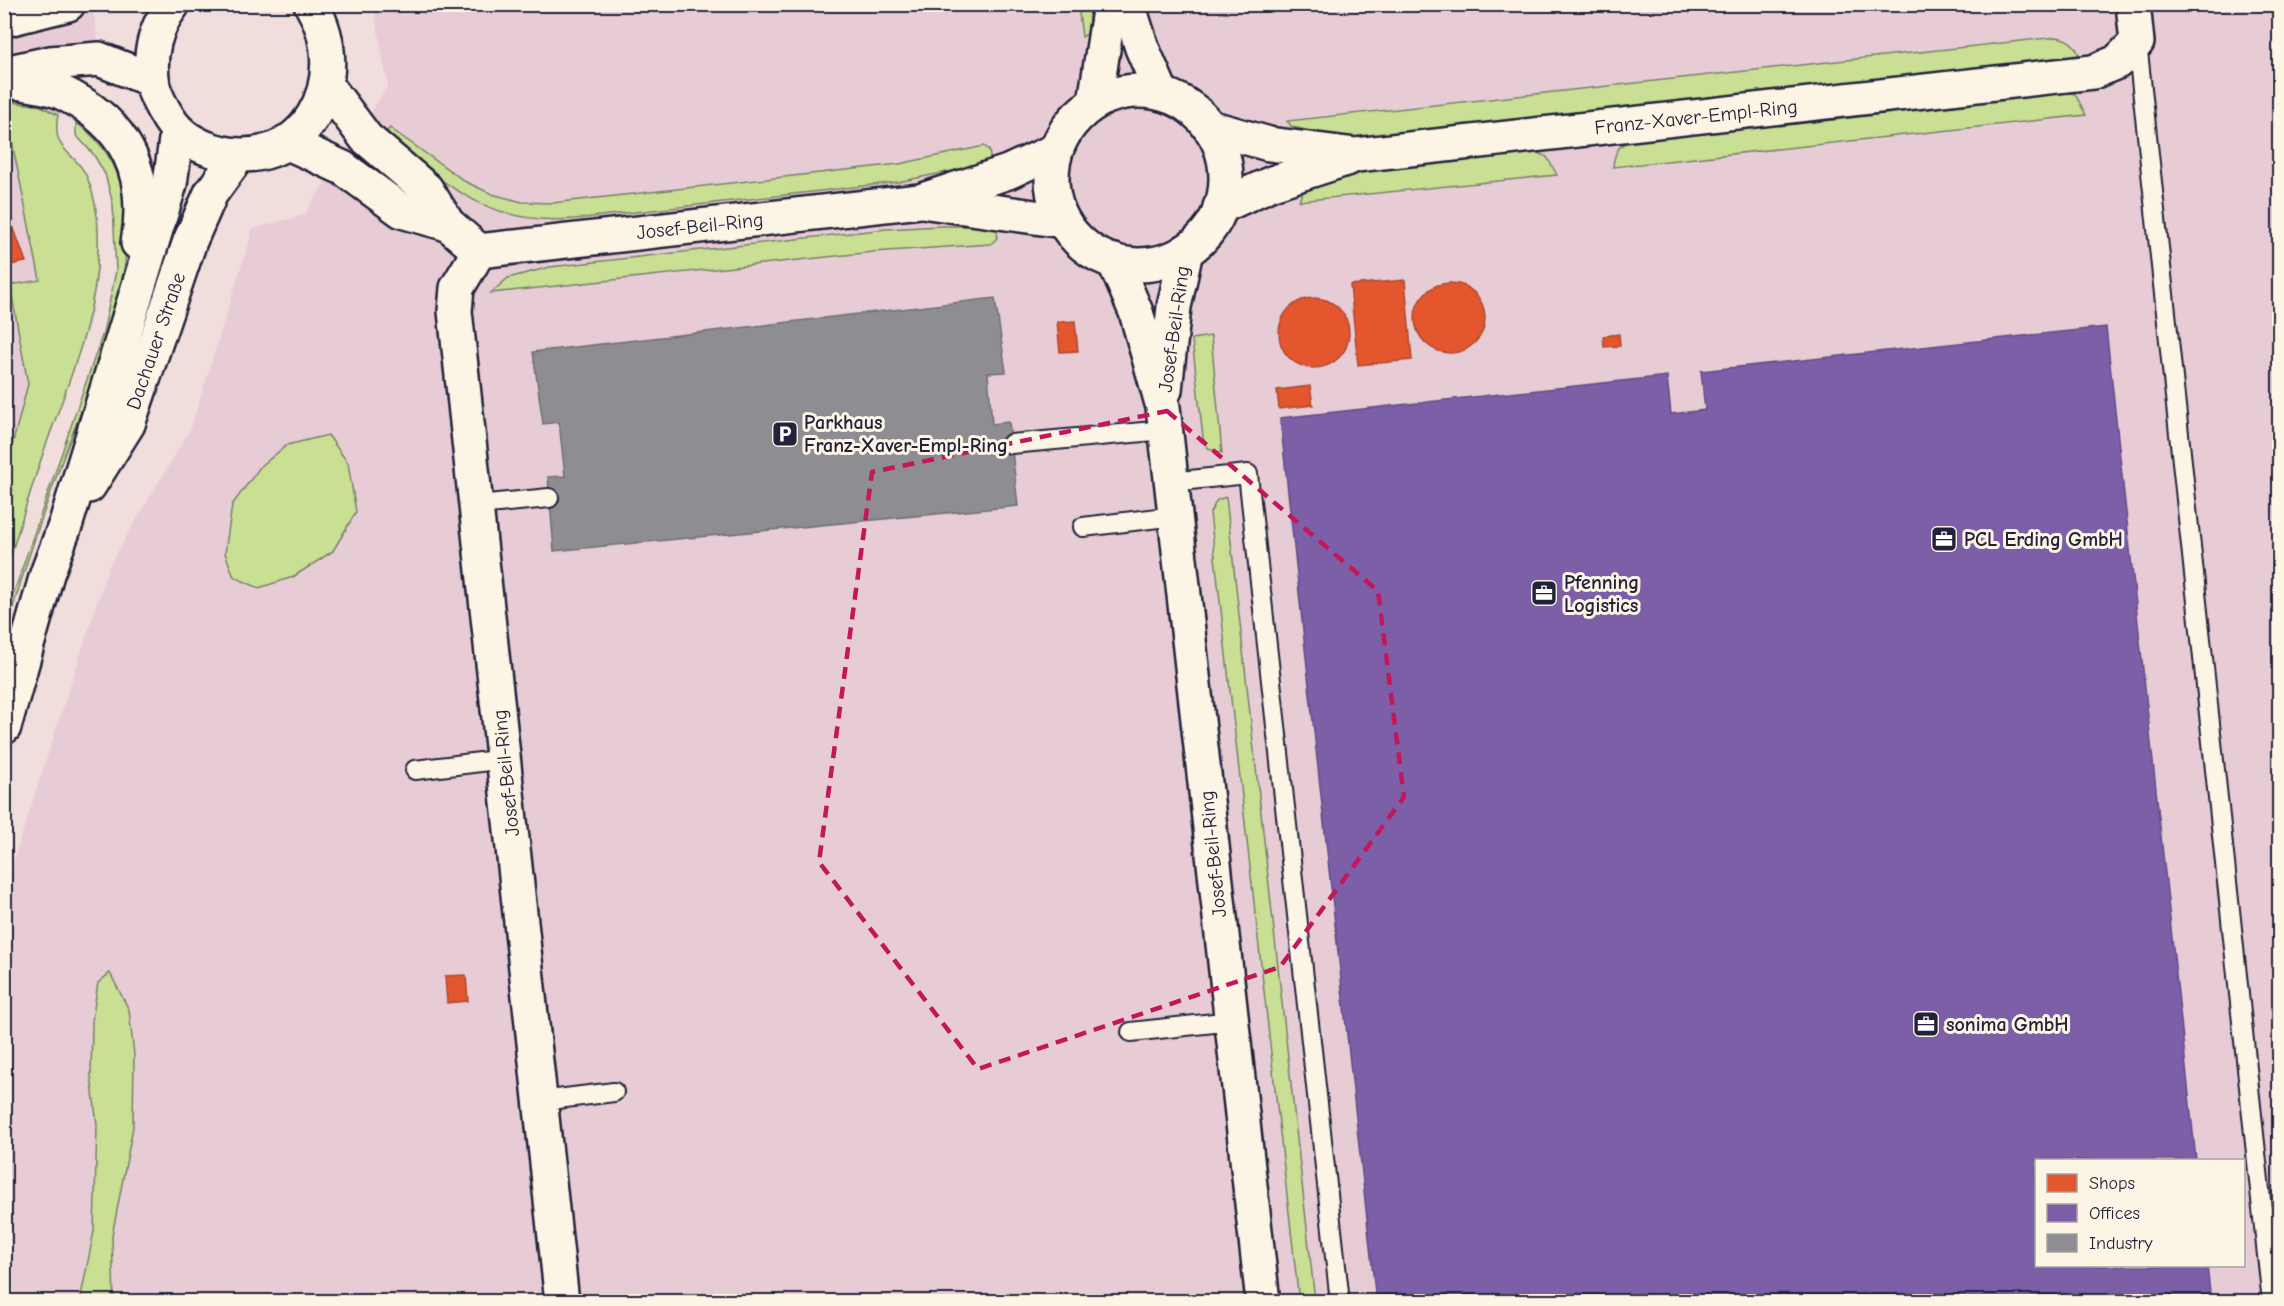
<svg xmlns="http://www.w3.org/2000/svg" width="2284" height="1306" viewBox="0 0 2284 1306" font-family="'Comic Neue',sans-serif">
	<rect width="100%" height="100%" fill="#f0dddc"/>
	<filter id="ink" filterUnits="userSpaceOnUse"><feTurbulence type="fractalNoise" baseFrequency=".0167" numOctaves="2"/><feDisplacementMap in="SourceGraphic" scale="12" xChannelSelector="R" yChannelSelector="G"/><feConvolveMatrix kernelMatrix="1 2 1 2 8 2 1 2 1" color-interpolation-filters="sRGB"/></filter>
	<g filter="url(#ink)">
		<g fill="#e8ccd5" fill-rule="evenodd">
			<polygon points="5,5 92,5 98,41 58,115 55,132 61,146 86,175 93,195 99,245 98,277 90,323 45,448 5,575"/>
			<path d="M373 5H2279V1301L5 1302 4 1004 11 868 109 566 191 428 253 229 304 215 388 86ZM2036 1160H2244V1266H2036Z"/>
		</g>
		<g fill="#c8df94" stroke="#758068" stroke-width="1.5">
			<polygon points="1078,5 1091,5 1087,34 1082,37"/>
			<path d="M2057 37C2072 40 2076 46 2081 60L1347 139 1292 127 1287 121Z"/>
			<path d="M2064 91 2075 94 2086 115 1613 167C1614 153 1618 146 1631 139Z"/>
			<path d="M12 102 41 106 58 115C51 153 74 149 87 177 96 198 99 225 98 248 97 318 69 380 46 445 31 488 18 531 5 575V461H8L28 384 10 285 40 280 12 142 5 143V103Z"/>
			<path d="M76 123C182 195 96 368 62 461 41 518 22 576 5 634V621L11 601 103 333 116 271 113 204 105 174 94 155 76 135Z"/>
			<path d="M390 128 466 182 492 194 522 202 552 203 899 164 984 146 989 150 991 163 898 182 575 219C487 226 449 185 383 136Z"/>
			<polygon points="1536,152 1547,157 1557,175 1299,201 1302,193 1353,169"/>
			<polygon points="940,226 998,226 997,238 991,244 873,252 491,293 508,278 550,267 886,229"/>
			<polygon points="1211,336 1222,453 1208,448 1203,438 1192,339"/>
			<polygon points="328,435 348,463 356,512 333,551 293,577 259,588 234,577 225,553 232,505 260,467 287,445"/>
			<polygon points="1226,497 1315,1301 1299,1301 1210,513 1217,500"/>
			<polygon points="110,973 129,1010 134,1055 133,1127 112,1236 114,1301 80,1301 94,1231 97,1125 91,1076 92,1021 98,983"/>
		</g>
		<g fill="#e4572e" stroke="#aa4732" stroke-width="1.5">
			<polygon points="4,201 26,262 4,266"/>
			<polygon points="1405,280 1412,360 1358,365 1350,285"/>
			<circle cx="1450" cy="318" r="35"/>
			<circle cx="1314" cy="333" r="35"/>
			<polygon points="1075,321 1078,351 1060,352 1057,322"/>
			<polygon points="1619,334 1620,346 1604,347 1603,336"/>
			<polygon points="1310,386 1313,405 1279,409 1277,390"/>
			<polygon points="466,975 468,1001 447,1003 445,976"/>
		</g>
		<polygon fill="#7b5ea7" stroke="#604c87" stroke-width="1.5" points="2106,327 2196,1160 2036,1160 2036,1266 2207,1266 2211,1302 1376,1302 1280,418 1667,376 1671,414 1705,410 1701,371"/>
		<polygon fill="#8d8d92" stroke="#6d6d78" stroke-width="1.5" points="995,298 1006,372 988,373 992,424 1009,422 1018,506 554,551 548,477 565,476 559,422 543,424 533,352"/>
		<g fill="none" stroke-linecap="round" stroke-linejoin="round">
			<defs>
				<g id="lane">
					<polyline points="2137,42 2272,1302"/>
					<polyline points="1011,444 1165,430"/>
					<polyline points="1171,482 1248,474 1340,1302"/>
					<polyline points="478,505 549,498"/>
					<polyline points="1083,527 1175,516"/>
					<polyline points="415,770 505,759"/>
					<polyline points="1131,1032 1232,1021"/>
					<polyline points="541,1101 614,1092"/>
				</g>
				<g id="street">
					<polyline points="1128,4 1142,48 1162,94"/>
					<polyline points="4,20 68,4"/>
					<polyline points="4,73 50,63 99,59 152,80"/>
					<polyline points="327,86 366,138 426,189 448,224 479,251"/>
					<circle cx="1139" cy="178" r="87"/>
					<polyline points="1095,102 1110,4"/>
					<polyline points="1209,127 1269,144 1356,155 2093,72 2117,62 2137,42 2133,4"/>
					<polyline points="286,142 343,168 402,211 448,224"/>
					<polyline points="928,202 1063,221"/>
					<polyline points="1220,207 1272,183 1349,158"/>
					<polyline points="1114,261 1136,312 1163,407 1263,1302"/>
					<polyline points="1165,390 1174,307 1186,251"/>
					<polyline points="562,1302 455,311 457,288 479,251 920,201 1008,172 1056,150"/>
				</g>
				<g id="secondary">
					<path d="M173 4C154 29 148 55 153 86 156 98 162 108 169 119 179 135 193 144 212 150 303 178 357 80 311 4"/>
					<path d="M4 80C22 84 46 85 63 93 127 124 150 173 138 243"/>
					<polyline points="89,486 128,424 190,241 211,193 238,156"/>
					<polyline points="4,727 47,574 66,523 170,184 177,132"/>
				</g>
			</defs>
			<use href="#lane" stroke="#22223b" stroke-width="22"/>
			<use href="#street" stroke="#22223b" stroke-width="38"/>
			<use href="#secondary" stroke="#22223b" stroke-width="38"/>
			<use href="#lane" stroke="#fcf5e5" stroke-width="18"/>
			<use href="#street" stroke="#fcf5e5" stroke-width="33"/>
			<use href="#secondary" stroke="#fcf5e5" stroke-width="33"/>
		</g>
	</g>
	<path fill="none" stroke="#c2185b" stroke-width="4.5" stroke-dasharray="12 8" stroke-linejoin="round" d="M1167 411 1378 591 1404 797 1280 967 978 1069 819 862 872 472Z"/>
	<defs>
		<symbol id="parking-square" viewBox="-11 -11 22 22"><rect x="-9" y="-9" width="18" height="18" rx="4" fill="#22223b" stroke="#fcf5e5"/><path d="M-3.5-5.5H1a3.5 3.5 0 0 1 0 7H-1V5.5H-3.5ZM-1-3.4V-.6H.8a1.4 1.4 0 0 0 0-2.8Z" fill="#fff"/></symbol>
		<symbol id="office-square" viewBox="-11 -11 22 22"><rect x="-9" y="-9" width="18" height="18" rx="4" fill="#22223b" stroke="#fcf5e5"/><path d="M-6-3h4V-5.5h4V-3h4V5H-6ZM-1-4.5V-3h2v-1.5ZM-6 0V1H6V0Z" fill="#fff"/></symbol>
	</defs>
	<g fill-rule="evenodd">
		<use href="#parking-square" x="770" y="419" width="30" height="30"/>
		<use href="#office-square" x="1929" y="524" width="30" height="30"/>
		<use href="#office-square" x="1529" y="578" width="30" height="30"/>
		<use href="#office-square" x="1911" y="1009" width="30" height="30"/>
	</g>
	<g text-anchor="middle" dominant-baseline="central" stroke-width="6" stroke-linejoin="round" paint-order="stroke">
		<g font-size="20" fill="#22223b" stroke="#fcf5e5">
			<text transform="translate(1696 117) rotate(-6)">Franz-Xaver-Empl-Ring</text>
			<text transform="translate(700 226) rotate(-6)">Josef-Beil-Ring</text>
			<text transform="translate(1174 329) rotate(-82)">Josef-Beil-Ring</text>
			<text transform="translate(156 341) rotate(-71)">Dachauer Straße</text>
			<text transform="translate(506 773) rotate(-96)">Josef-Beil-Ring</text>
			<text transform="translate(1213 854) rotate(-96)">Josef-Beil-Ring</text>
		</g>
		<g font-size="20" font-weight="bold" fill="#22223b" stroke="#fcf5e5" text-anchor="start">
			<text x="804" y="422">Parkhaus<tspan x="804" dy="23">Franz-Xaver-Empl-Ring</tspan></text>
			<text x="1964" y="539">PCL Erding GmbH</text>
			<text x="1564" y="582">Pfenning<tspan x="1564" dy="23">Logistics</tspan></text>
			<text x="1946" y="1024">sonima GmbH</text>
		</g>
	</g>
	<rect width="2284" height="1306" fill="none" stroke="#fcf5e5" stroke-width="24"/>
	<rect x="12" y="12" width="2260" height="1282" fill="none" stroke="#22223b" stroke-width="2" filter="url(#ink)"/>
	<rect x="2035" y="1159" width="210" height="108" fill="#fcf5e5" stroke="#a5a1a1" stroke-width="1.5"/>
	<rect x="2047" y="1174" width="30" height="18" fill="#e4572e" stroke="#a5a1a1" stroke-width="1.5"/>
	<text x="2089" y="1189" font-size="18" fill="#22223b">Shops</text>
	<rect x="2047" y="1204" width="30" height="18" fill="#7b5ea7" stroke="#a5a1a1" stroke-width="1.5"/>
	<text x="2089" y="1219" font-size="18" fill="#22223b">Offices</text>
	<rect x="2047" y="1234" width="30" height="18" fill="#8d8d92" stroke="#a5a1a1" stroke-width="1.5"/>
	<text x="2089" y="1249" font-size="18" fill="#22223b">Industry</text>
</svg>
